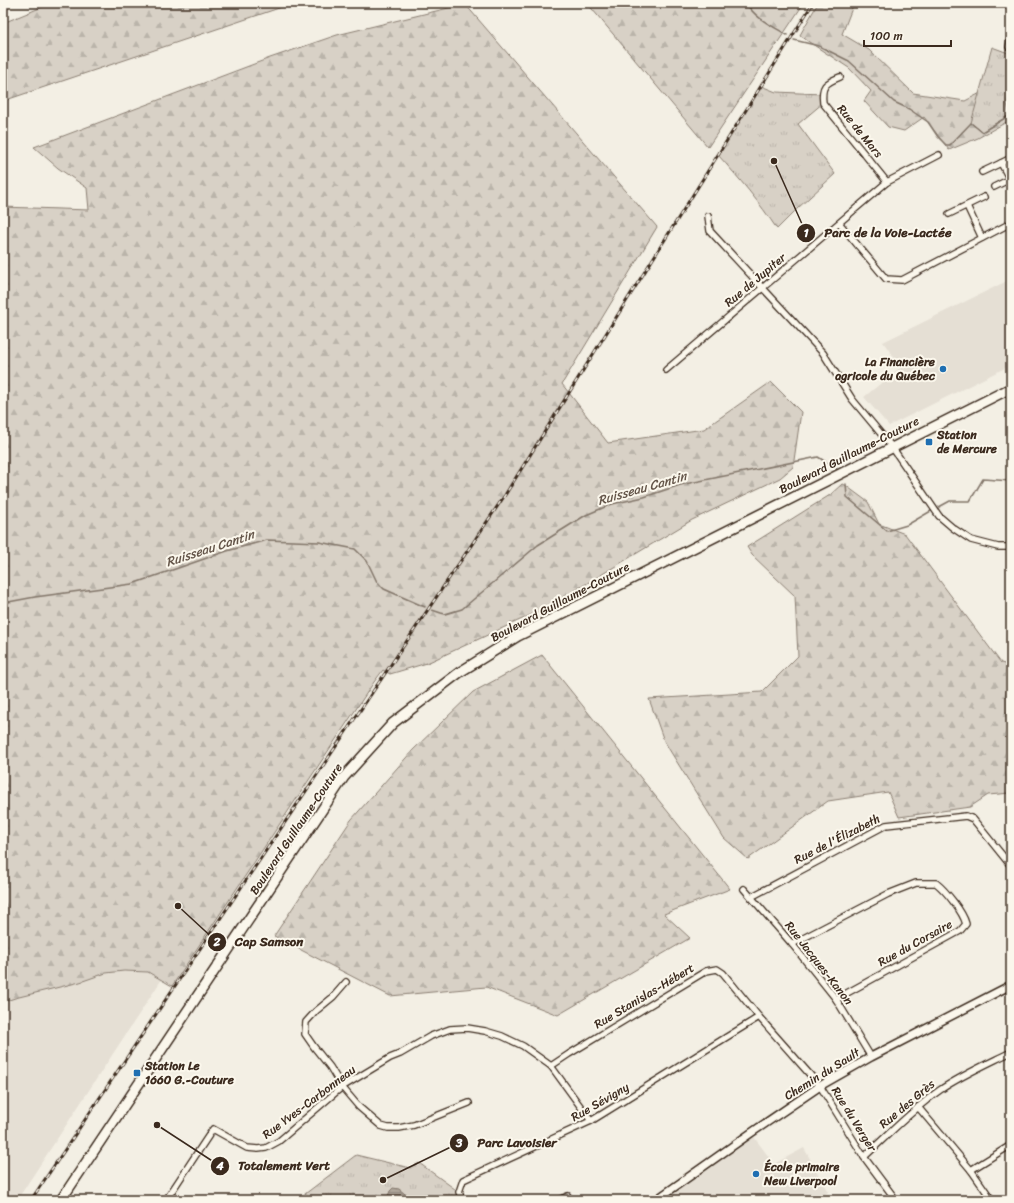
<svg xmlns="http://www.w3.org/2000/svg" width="1014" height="1203" viewBox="0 0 1014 1203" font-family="Sriracha,sans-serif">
	<defs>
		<pattern id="forest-firs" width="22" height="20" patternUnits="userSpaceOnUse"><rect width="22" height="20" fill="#d8d1c6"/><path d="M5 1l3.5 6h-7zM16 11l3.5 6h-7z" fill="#bab4aa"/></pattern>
		<pattern id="park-tufts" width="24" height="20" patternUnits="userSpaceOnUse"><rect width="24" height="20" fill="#d8d1c6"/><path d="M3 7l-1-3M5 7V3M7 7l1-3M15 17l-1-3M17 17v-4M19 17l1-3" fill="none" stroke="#bab4aa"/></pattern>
		<pattern id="water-rules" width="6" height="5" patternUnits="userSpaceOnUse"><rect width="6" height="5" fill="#afa69a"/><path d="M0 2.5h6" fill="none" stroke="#90877d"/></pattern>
	</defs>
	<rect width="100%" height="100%" fill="#f3efe4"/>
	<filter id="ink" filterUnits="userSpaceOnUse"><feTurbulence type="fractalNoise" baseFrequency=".025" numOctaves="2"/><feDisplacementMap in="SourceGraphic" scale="8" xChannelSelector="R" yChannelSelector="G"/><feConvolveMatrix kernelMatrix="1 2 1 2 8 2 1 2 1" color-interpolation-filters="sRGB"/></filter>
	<g filter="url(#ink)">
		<g fill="#e5dfd4">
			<polygon points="1011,279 1011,365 889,426 864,397 901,367 883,342"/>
			<polygon points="118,971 148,972 162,979 17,1200 3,1200 3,1000 106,973"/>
			<polygon points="751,1133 774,1164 804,1148 828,1192 818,1200 656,1200"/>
		</g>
		<g fill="url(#forest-firs)" stroke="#8a7e72">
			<polygon points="52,3 294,3 3,101 3,23"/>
			<polygon points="587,3 804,3 708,147"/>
			<polygon points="818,3 854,3 842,34 869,50 913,93 965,101 996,85 1011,92 1011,123 1010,120 978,138 949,150 924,117 904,131 888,127 864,101 871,91 849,68 809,42 800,35"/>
			<polygon points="465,4 657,227 562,384 608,443 704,429 771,382 801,412 793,467 780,478 692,520 546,608 427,663 390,674 383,670 374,682 172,986 148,972 124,971 106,973 80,982 15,998 3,1002 3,207 89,210 87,188 58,168 34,147 270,58 337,35"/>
			<polygon points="842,484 845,485 868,502 879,524 905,534 1001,663 1011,666 1011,793 988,795 970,807 899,817 888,792 828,801 748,859 724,838 664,741 649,699 762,692 798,656 795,596 752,555 747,547 830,495"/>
			<polygon points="542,655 730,889 664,914 690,938 558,1015 486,987 390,996 274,936 351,820 413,750 473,692"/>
		</g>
		<g fill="url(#park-tufts)" stroke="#8a7e72">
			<polygon points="992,47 1011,54 1011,89 1007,104 1010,115 982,132 971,123"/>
			<path d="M761 86 776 92 822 94 823 103 798 124 835 174 798 208 777 229C760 203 739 178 718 155Z"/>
			<polygon points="356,1155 410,1168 419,1163 459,1192 462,1200 300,1200 301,1197"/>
		</g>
		<polygon fill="url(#water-rules)" stroke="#817468" points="393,1188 399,1189 410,1198 410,1200 390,1200 388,1196 390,1191"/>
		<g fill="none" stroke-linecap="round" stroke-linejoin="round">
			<g stroke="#817468" stroke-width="1.5">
				<path d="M746 3C757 20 771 25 787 35"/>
				<polyline points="794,40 819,46 849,61 894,102 909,109 928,122 938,137 946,145 950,145 971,123 982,132 1010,115 1011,117"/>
				<polyline points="846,484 847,497 887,531 907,525 931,511"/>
				<polyline points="939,507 950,501 970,501 983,479 1011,481"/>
				<polyline points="3,603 35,597 132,584 227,551 267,540 319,542 355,549 367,561 377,582 384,589 425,607"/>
				<polyline points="432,610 441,613 445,614 462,609 538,545 586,515 612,504 644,497 680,485 818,457 837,469"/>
			</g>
			<defs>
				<g id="minor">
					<polyline points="1011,37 1009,47 1011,48"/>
					<path d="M840 77C825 83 821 86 823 103L887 182"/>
					<polyline points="1001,163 1011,158"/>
					<polyline points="982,172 1001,163 1011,182"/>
					<polyline points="994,187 1010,179"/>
					<polyline points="967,206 982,238"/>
					<polyline points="949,214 984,197"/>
					<polyline points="708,216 710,231 823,353 852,399 892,447 939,516 953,528 971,540 998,547 1011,547"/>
					<polyline points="840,224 886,279 902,280 1011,223"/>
					<polyline points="666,370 887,182 939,155"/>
					<polyline points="744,889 792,944 836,999 871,1057"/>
					<polyline points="751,897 886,825 966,816 973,819 1011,866"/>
					<path d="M792 944 888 894 916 883H936C946 891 963 912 966 924L960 931 836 999"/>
					<polyline points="346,982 333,997 316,1011 306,1022 305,1034 314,1047 330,1067 342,1087 359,1107 381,1126 388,1128 399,1128 414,1125 469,1103"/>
					<polyline points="551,1066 569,1054 706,971 717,969 723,973 759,1017 820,1086 864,1157 896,1200"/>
					<polyline points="918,1107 971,1170 992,1200"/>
					<path d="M864 1157C889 1134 913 1109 940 1090 962 1075 987 1064 1011 1052"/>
					<polyline points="971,1170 1011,1145"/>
					<polyline points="166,1200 213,1129 247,1148 258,1149 266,1148 279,1141 342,1087 390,1058 400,1054 431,1036 450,1029 467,1028 485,1031 502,1036 523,1046 551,1066 591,1121"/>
					<polyline points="462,1200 459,1192 463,1180 591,1121 759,1017"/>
					<polyline points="559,1200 568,1196"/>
				</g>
				<polyline id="tertiary" points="656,1200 751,1133 820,1086 871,1057 1011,985"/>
				<polyline id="primary" points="61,1200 344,777 393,723 460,672 518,636 1011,388"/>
			</defs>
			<use href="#minor" stroke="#3b2a1e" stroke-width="8"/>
			<use href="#tertiary" stroke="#3b2a1e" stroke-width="10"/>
			<use href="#primary" stroke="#3b2a1e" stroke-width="12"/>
			<use href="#minor" stroke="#fbf7ec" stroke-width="5.5"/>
			<use href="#tertiary" stroke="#fbf7ec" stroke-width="7"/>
			<use href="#primary" stroke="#fbf7ec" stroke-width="9"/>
			<defs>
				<polyline id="rail" points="31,1200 505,495 813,3"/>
			</defs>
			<use href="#rail" stroke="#3b2a1e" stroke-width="3"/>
			<use href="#rail" stroke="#fbf7ec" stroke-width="1.5" stroke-dasharray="4.5" stroke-linecap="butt"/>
		</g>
	</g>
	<g fill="#1f6fb2" stroke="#fbf7ec" stroke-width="1.5">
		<circle cx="943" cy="369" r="4"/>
		<rect x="925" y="438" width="8" height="8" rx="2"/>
		<rect x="133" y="1069" width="8" height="8" rx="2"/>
		<circle cx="756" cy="1174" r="4"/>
	</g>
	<g text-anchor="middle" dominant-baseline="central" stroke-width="4" stroke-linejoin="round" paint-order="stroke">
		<g font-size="12" fill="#3b2a1e" stroke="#fbf7ec">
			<text transform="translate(860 131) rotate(51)">Rue de Mars</text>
			<text transform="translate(755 280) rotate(-40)">Rue de Jupiter</text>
			<text transform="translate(849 455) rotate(-27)">Boulevard Guillaume-Couture</text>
			<text transform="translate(560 602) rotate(-28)">Boulevard Guillaume-Couture</text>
			<text transform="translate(296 829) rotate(-56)">Boulevard Guillaume-Couture</text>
			<text transform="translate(837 839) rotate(-27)">Rue de l'Élizabeth</text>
			<text transform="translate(915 943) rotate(-29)">Rue du Corsaire</text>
			<text transform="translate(819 963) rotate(52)">Rue Jacques-Kanon</text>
			<text transform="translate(644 996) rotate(-31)">Rue Stanislas-Hébert</text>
			<text transform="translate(822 1074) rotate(-32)">Chemin du Sault</text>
			<text transform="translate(309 1102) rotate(-37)">Rue Yves-Carbonneau</text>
			<text transform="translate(600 1102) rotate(-30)">Rue Sévigny</text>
			<text transform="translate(907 1104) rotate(-40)">Rue des Grès</text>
			<text transform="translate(854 1119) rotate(58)">Rue du Verger</text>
		</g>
		<g font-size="12" font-weight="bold" fill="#3b2a1e" stroke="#fbf7ec" text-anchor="start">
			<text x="935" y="362" text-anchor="end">La Financière<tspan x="935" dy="14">agricole du Québec</tspan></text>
			<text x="937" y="435">Station<tspan x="937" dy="14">de Mercure</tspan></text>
			<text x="145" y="1066">Station Le<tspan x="145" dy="14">1660 G.-Couture</tspan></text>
			<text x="764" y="1167">École primaire<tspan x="764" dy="14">New Liverpool</tspan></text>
		</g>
		<g font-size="13" font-style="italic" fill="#645549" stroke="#fbf7ec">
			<text transform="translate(642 488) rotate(-16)">Ruisseau Cantin</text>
			<text transform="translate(210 548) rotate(-18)">Ruisseau Cantin</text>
		</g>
	</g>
	<path fill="none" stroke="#3b2a1e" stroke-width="1.5" d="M774 161L806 233M178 906L217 942M383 1180L459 1143M157 1125L220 1166"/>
	<g fill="#3b2a1e" stroke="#fbf7ec" stroke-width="1.5">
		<circle cx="774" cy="161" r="4"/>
		<circle cx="178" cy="906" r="4"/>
		<circle cx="383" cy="1180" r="4"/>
		<circle cx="157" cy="1125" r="4"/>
		<circle cx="806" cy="233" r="10"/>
		<circle cx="217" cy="942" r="10"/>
		<circle cx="459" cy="1143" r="10"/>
		<circle cx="220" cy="1166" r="10"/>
	</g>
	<g font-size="12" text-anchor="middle" font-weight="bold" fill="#fff">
		<text x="806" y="237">1</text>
		<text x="217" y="946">2</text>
		<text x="459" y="1147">3</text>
		<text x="220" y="1170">4</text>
	</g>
	<g font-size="13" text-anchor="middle" font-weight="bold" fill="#3b2a1e" stroke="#fbf7ec" stroke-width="4" stroke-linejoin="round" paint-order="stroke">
		<text x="888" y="237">Parc de la Voie-Lactée</text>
		<text x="269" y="946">Cap Samson</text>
		<text x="517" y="1147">Parc Lavoisier</text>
		<text x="284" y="1170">Totalement Vert</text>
	</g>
	<rect width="1014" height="1203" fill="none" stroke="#fbf7ec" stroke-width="16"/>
	<rect x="8" y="8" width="998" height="1187" fill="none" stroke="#3b2a1e" stroke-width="1.5" filter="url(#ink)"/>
	<path d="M864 40v6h87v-6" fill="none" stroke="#3b2a1e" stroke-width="2"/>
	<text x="870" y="40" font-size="12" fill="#3b2a1e" stroke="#fbf7ec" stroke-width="3" paint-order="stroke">100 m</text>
</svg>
